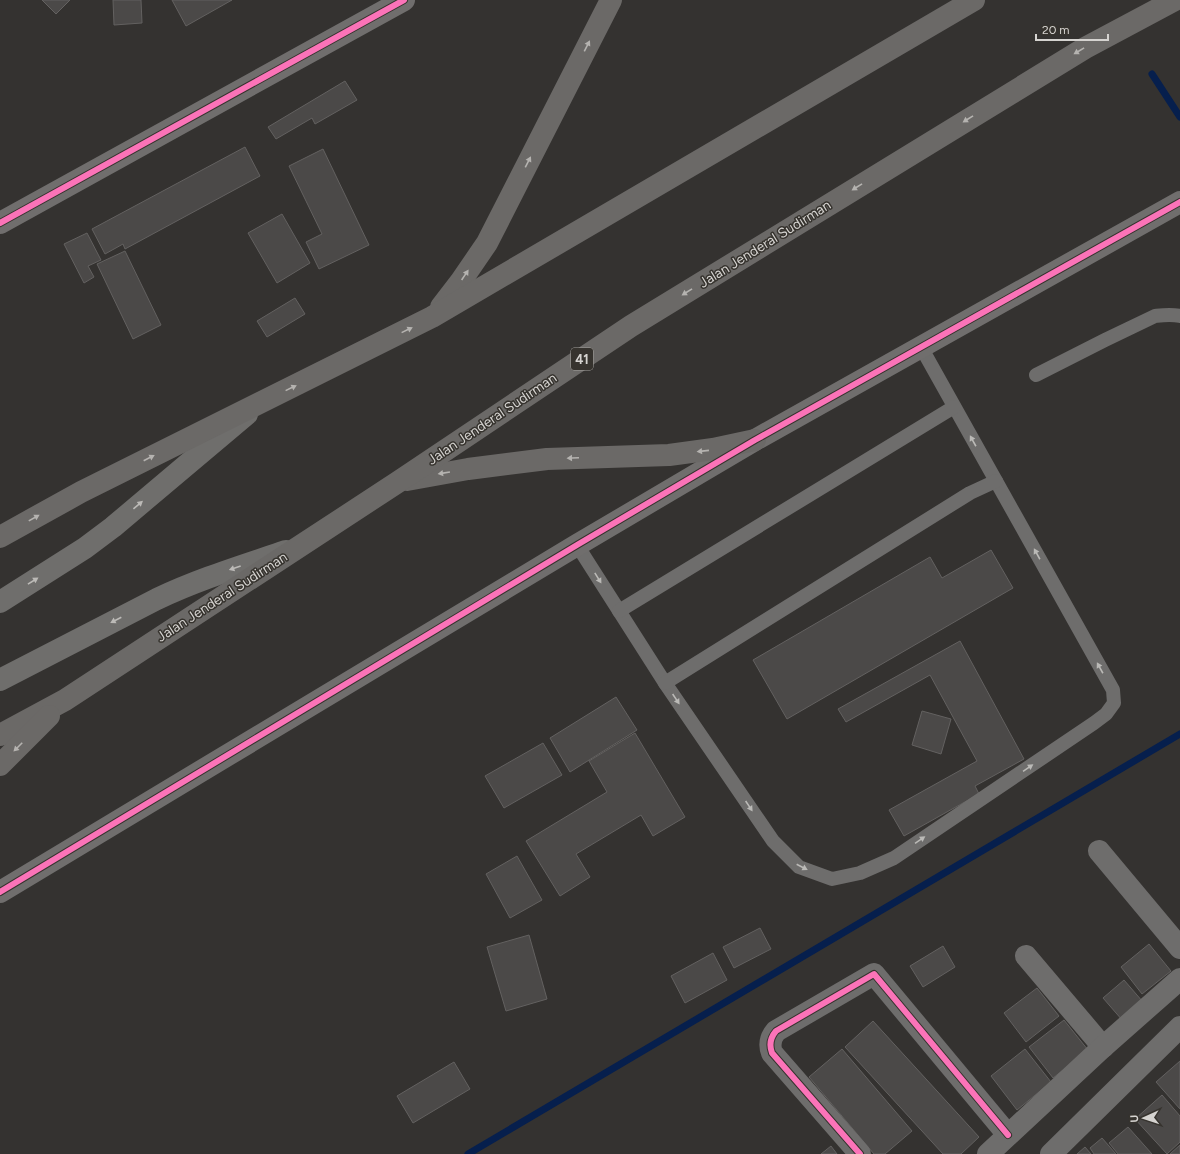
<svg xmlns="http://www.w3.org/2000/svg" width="1180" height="1154" viewBox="0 0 1180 1154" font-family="Figtree,sans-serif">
	<rect width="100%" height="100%" fill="#343230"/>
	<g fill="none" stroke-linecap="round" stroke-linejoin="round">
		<g stroke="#061f4d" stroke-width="7">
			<polyline points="1152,74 1180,117"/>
			<polyline points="468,1154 1180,734"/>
		</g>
	</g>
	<g fill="#4b4948" stroke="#636160">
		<polygon points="42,0 70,0 56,14"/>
		<polygon points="113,0 141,0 142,23 114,25"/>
		<polygon points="172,0 232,0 186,26"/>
		<polygon points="345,81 357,100 315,124 312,118 276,139 268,127"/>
		<polygon points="245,147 260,176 125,249 123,244 105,254 92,229"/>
		<polygon points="323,149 369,245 319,269 306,242 322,234 289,166"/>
		<polygon points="282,214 310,263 277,283 248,233"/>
		<polygon points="87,233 101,260 88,266 94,277 84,283 64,244"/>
		<polygon points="125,251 161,325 133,339 97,264"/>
		<polygon points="295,298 305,314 267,337 257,321"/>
		<polygon points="991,550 1013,588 787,719 753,660 930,557 942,578"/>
		<polygon points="960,641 1024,759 975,786 979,794 904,836 889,810 977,761 930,675 846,722 838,709"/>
		<polygon points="616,697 637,730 570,772 550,738"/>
		<polygon points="922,711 951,719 941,754 912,745"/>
		<polygon points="635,733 685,817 653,836 641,815 576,854 590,877 560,896 526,841 607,792 589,761"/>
		<polygon points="543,743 562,775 504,808 485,776"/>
		<polygon points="517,856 542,900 510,918 486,874"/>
		<polygon points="760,928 771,949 734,968 723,947"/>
		<polygon points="529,935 547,999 506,1011 487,947"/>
		<polygon points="1149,944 1171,971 1142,994 1121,967"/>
		<polygon points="943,946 955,967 923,987 910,966"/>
		<polygon points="713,953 727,980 685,1003 671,976"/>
		<polygon points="1124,980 1143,1002 1123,1021 1103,998"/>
		<polygon points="1037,988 1059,1016 1026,1042 1004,1013"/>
		<polygon points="1064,1020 1088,1050 1053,1078 1029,1047"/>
		<polygon points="873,1021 979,1137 961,1154 943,1154 845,1047"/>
		<polygon points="842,1049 912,1131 885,1154 874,1154 809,1077"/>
		<polygon points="1025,1049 1051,1082 1017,1110 991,1076"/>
		<polygon points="1180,1061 1180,1109 1156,1082"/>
		<polygon points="454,1062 470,1089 413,1123 397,1096"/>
		<polygon points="1162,1095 1180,1116 1180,1142 1167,1154 1135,1119"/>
		<polygon points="1128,1127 1152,1154 1118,1154 1109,1143"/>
		<polygon points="1102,1138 1116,1154 1094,1154 1090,1148"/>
		<polygon points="1180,1145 1180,1154 1170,1154"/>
		<polygon points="831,1146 837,1154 821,1154"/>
		<polygon points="1085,1147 1091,1154 1077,1154"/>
	</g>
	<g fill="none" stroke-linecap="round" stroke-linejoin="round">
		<g stroke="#6e6d6c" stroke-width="14">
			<path d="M1036 375 1105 340 1155 316C1164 315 1171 314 1180 316"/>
			<polyline points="577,545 665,683 773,841 799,867 832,879 860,873 894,858 1094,723 1106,714 1114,703 1113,690 921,347"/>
			<polyline points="619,611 954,407"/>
			<polyline points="665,683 970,493 996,481"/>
		</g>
		<g stroke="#6e6d6c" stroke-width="22">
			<polyline points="1099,851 1180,948"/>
			<polyline points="1026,956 1103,1047"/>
			<path d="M860 1154 772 1053C769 1045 770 1038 776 1031L874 974 1008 1135"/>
			<polyline points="988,1154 1103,1047 1180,979"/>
			<polyline points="1051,1154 1180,1027"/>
		</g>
		<g stroke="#706e6d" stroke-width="22">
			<polyline points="0,223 404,0"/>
			<polyline points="0,892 577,545 755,440 1180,202"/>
		</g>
		<g stroke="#6f6e6c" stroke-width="22">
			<polyline points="0,602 85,548 113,527 247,414"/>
			<path d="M0 680 157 599C199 579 242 566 286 551"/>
		</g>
		<g stroke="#6b6967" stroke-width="22">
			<polyline points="441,307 461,281 487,243 611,0"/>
			<polyline points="407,480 468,469 547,459 669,455 713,449 755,440"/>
			<polyline points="0,537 81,492 432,317 974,0"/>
			<polyline points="0,735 65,700 398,482 631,326 1085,48 1175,0"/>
			<polyline points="0,765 49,716"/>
		</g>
		<defs>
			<g id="cycleway">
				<polyline points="0,223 404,0"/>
				<polyline points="0,892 577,545 755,440 1180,202"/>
				<path d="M860 1154 772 1053C769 1045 770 1038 776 1031L874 974 1008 1135"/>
			</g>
		</defs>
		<use href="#cycleway" stroke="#36332e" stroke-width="8"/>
		<use href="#cycleway" stroke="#fb73b8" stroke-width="6"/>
	</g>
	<defs><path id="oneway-solid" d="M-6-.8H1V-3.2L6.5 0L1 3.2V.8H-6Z"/></defs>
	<g fill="#b5b3b0">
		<use href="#oneway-solid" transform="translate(587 46) rotate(-63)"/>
		<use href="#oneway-solid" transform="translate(1079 51) rotate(149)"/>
		<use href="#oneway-solid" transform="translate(968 119) rotate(148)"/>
		<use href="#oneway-solid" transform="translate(528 162) rotate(-63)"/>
		<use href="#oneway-solid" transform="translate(857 187) rotate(148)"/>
		<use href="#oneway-solid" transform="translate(465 275) rotate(-56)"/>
		<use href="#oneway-solid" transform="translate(687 292) rotate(148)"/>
		<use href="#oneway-solid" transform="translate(407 330) rotate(-26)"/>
		<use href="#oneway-solid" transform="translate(291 388) rotate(-26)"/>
		<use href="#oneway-solid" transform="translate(703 451) rotate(174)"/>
		<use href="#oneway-solid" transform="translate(149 458) rotate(-27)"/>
		<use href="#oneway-solid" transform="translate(573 458) rotate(178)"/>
		<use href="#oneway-solid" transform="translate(444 473) rotate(171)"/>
		<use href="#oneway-solid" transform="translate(34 518) rotate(-29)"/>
		<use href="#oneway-solid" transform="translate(18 747) rotate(135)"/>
	</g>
	<g fill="#bbbab7">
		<use href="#oneway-solid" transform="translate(973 441) rotate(-119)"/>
		<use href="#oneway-solid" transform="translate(1037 554) rotate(-119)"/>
		<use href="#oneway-solid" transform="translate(598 578) rotate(58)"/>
		<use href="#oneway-solid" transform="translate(1100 668) rotate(-119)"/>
		<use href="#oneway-solid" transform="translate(676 699) rotate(56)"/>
		<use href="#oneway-solid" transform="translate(1028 768) rotate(-34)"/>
		<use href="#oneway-solid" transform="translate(749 806) rotate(56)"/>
		<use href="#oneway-solid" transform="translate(920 840) rotate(-34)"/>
		<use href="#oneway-solid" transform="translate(802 867) rotate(27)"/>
	</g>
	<g fill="#bcbab7">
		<use href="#oneway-solid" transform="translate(138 505) rotate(-40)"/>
		<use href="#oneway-solid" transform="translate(235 568) rotate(161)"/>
		<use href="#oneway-solid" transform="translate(33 581) rotate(-32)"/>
		<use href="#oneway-solid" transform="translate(116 620) rotate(153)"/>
	</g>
	<g text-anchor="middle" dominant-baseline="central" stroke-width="3" stroke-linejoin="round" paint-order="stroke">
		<rect fill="#36332e" stroke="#a5a39f" stroke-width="1" x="571" y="348" width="22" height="22" rx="3"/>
		<g font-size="13" font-weight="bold" fill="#d5d3d0">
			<text x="582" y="359">41</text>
		</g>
		<g font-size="14" fill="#d5d3d0" stroke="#36332e">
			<text transform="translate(765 244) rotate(-32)">Jalan Jenderal Sudirman</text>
			<text transform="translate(492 419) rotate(-34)">Jalan Jenderal Sudirman</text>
			<text transform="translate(222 597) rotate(-33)">Jalan Jenderal Sudirman</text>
		</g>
	</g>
	<g transform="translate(1144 1118) rotate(267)" stroke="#36332e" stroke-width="3" paint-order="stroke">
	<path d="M0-3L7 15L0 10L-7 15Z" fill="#d5d3d0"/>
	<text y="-6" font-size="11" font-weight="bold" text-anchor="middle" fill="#d5d3d0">U</text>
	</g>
	<path d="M1036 34v6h72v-6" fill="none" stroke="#d5d3d0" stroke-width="2"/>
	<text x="1042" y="34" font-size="12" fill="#d5d3d0" stroke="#36332e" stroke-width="3" paint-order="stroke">20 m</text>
</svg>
